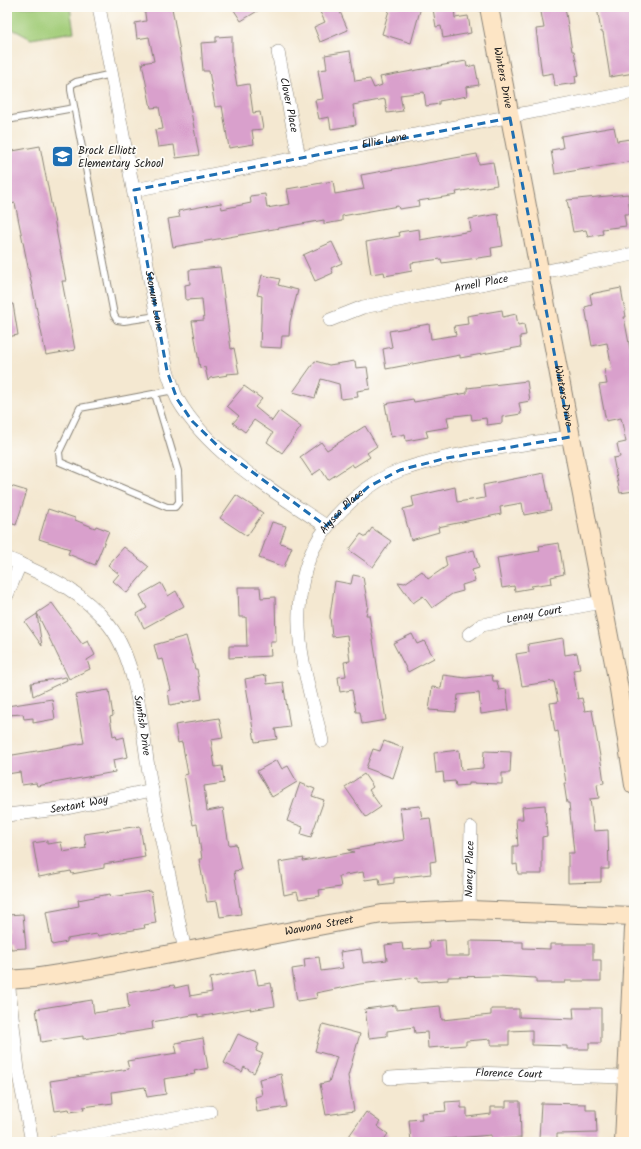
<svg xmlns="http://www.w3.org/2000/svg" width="641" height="1149" viewBox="0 0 641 1149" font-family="Kalam,sans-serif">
	<rect width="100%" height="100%" fill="#fdfcf7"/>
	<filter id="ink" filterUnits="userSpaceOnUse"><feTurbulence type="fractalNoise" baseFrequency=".025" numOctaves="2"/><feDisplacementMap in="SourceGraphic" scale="8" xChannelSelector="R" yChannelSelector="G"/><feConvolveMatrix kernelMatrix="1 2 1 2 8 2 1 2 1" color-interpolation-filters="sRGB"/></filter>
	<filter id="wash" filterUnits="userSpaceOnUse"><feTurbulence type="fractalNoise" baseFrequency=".012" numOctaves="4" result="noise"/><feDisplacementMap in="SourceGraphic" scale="16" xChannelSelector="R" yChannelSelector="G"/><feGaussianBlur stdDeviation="0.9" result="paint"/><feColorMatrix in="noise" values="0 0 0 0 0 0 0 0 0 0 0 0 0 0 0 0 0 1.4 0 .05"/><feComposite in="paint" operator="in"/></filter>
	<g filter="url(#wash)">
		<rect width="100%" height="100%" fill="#f4e8d1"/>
		<polygon fill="#a4ce7b" stroke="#60754c" points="7,7 70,7 74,32 31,39 7,26"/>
		<g id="blocks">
			<g fill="#d9a0cc">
				<polygon points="144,7 172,8 199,155 176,158 174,145 158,147 155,130 163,129 159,107 151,108 142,63 154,61 149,37 137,39 135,23 146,21"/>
				<polygon points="232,7 264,7 241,21"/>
				<polygon points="331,7 338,7 348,30 320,42 314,27 325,22 320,12"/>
				<polygon points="390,7 421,7 411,43 382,34"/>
				<polygon points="446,7 454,7 455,18 468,16 471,33 443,38 441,26 436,27 433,9"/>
				<polygon points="540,7 565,7 572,51 574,51 579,75 575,76 576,83 555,86 553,73 542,75 536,29 544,28"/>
				<polygon points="597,7 619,7 620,13 634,11 634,59 632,59 634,73 610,77 603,32 601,32"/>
				<polygon points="232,36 232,57 237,86 249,84 253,113 260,112 263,129 252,130 254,144 229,148 222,106 215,107 209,71 203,71 201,43 216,42 216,37"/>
				<polygon points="350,51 355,81 370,79 374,88 382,85 380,77 466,61 467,67 475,65 479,85 466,87 467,96 439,101 439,104 426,106 424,92 400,95 403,111 387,113 385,99 353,105 356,125 331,129 329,117 319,119 315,100 323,99 318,70 327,69 325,55"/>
				<polygon points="614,127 617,141 630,139 634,161 555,174 551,150 563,148 561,136"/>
				<polygon points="40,146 66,281 62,281 75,350 46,355 15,203 7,205 7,152"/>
				<polygon points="477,154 479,164 493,162 497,185 456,192 457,195 418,201 419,206 399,209 398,206 342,216 342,221 324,224 324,220 173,247 168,219 180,217 178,211 221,203 222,209 251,203 250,196 265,194 267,208 290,204 287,189 333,181 335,194 364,189 361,175"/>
				<polygon points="628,194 630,214 624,214 626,226 602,229 603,234 588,237 586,230 573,232 567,200"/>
				<polygon points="498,214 503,246 491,248 492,256 442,263 441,259 411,263 412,271 385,276 384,272 371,274 366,242 400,236 399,232 419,229 420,240 471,231 469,219"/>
				<polygon points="332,242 342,263 331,268 333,273 315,281 303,255"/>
				<polygon points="220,267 231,349 234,348 239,373 226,374 228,375 210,378 208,381 205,367 200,368 192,321 204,320 202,299 186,300 185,285 190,284 189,270"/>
				<polygon points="262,275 280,279 278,285 298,290 290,322 289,336 282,336 281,348 260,347 262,296 257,295"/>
				<polygon points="621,288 626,317 624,317 634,370 634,491 620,493 613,458 620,457 617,444 626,442 621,418 606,421 599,385 607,384 604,369 612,368 607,343 592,346 585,307 592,305 590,294"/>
				<polygon points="7,304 13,304 18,335 7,337"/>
				<polygon points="502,310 503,317 516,314 518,325 524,324 526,335 520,336 521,347 460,358 460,355 386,369 383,349 392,347 389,331 429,324 431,339 456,335 454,326 468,324 467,316"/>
				<polygon points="315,361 329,365 355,361 356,368 367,367 370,389 357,391 358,397 341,399 339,384 321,379 315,398 293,392"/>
				<polygon points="527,381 530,401 519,403 521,414 502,417 502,423 487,425 486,418 472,420 471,414 447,417 449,427 426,431 428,437 406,441 405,434 391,437 385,404 413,399 414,402 467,393 467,388"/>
				<polygon points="244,386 262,399 255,407 272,421 279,411 301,427 282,453 267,442 273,433 254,420 245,432 233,423 239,416 227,406"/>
				<polygon points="365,426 377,446 367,453 370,457 354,467 352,464 328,480 321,469 312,475 300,457 321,442 327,450"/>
				<polygon points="544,473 551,510 524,515 522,503 500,507 501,514 438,527 439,532 411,540 403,509 414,506 412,497 455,487 457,502 485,498 483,485"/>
				<polygon points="7,485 27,491 16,525 7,522"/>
				<polygon points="236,495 263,513 247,536 220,518"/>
				<polygon points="48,509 75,518 75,520 95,528 96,526 109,531 95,565 68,554 70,549 39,539"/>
				<polygon points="272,522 286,526 280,543 292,547 284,567 259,558"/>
				<polygon points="372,528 391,541 373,567 349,550 361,534 366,537"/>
				<polygon points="559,543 564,574 551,577 552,583 531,586 532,588 515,591 514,586 502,588 497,558 540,551 539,546"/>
				<polygon points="124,547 149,567 127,593 113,581 119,574 108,565"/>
				<polygon points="474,550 479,568 472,570 475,581 462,585 463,591 452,594 432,608 423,596 413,603 398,582 405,583 422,571 428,579 447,566 445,557"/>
				<polygon points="353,575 363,577 368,606 366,615 369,615 386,720 362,724 360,712 356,712 352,690 340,692 338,677 346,676 344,662 350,661 347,635 332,637 330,616 335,581 351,584"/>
				<polygon points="161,583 168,596 176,591 184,606 144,628 137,614 147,608 140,595"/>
				<polygon points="238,587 260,587 261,598 275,597 276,642 270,642 271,656 229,658 229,646 247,646 246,617 239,617"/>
				<polygon points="52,603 82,644 88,641 95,655 87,660 90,669 69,679 37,613"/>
				<polygon points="37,614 42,646 25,622"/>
				<polygon points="412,634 417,644 424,641 434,658 408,672 393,643"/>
				<polygon points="186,636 195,669 197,669 202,699 170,705 168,691 171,690 163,659 158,660 154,645"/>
				<polygon points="563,638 565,655 577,653 580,669 573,670 578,699 582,698 585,711 592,710 602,768 604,783 597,784 599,798 590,799 594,831 608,830 609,869 601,869 601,882 568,883 568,853 574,853 569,803 567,803 564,783 566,783 558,731 555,732 550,703 558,702 554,681 522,686 516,654 529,652 528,644"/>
				<polygon points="266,675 267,684 283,682 290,727 275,729 277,739 255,742 245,679"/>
				<polygon points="443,675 466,678 492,675 493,681 497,681 499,690 506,689 509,710 481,714 479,693 458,695 456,712 429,710 432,687 441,688"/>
				<polygon points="66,677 67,680 33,696 31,683"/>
				<polygon points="109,690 113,716 110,717 113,736 116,735 117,739 124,737 128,757 113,760 115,772 37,786 36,783 22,785 20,772 7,774 7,756 84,743 76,695"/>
				<polygon points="52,699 55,719 33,723 33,718 24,719 23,714 7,715 7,706"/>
				<polygon points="219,718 223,738 211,740 215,767 222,766 224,783 204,786 207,811 223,808 229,845 236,844 241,870 234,871 241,914 220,917 217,901 207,902 199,859 202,859 197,824 193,825 184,775 188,774 182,742 178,743 175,725"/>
				<polygon points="384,741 403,748 393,778 366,768 373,749 380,751"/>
				<polygon points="459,750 461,770 483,768 484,751 511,752 510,773 502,773 502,784 469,783 469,785 456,786 455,781 444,782 443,772 436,773 434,753"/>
				<polygon points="277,760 282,769 288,766 297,782 272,797 257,771"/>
				<polygon points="364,774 373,787 369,790 381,807 366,817 345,787"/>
				<polygon points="300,783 315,789 312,796 324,800 311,837 301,834 303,827 287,821"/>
				<polygon points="545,805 547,836 542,837 542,874 518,874 517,864 513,865 513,846 518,846 516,819 523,819 522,807"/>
				<polygon points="420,806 422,819 430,818 436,861 430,862 431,874 394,878 394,883 380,885 379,878 365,880 363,872 339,876 341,887 319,890 320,896 299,899 297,892 284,895 279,862 304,858 303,861 354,852 348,850 404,840 400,808"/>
				<polygon points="140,826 145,857 104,864 104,868 72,874 71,871 39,877 33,843 47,841 47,844 61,842 63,852 86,848 84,834"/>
				<polygon points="151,891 156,923 144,925 145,928 98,936 97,934 67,939 67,942 52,945 46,912 79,906 78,900 110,894 111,897"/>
				<polygon points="23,914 26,948 11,949 10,944 7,944 7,915"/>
				<polygon points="445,940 446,956 470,956 470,941 523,942 523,948 550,949 550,944 593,944 593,960 601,960 601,981 565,981 565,983 536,983 536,978 496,976 448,977 448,980 418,982 418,977 360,984 316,993 317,998 297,1001 292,969 305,967 304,959 319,957 321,971 343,968 340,952 361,949 363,963 387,960 385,945 402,943 403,950 430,948 429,941"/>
				<polygon points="255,969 258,985 271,983 275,1006 250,1010 251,1008 198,1017 198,1014 152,1022 153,1029 120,1034 120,1033 83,1039 83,1036 41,1042 36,1009 92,1000 94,1013 129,1008 127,993 174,985 175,988 188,985 190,996 212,992 210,978"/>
				<polygon points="396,1005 396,1010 440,1006 442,1020 491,1015 491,1009 519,1009 519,1017 574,1019 573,1008 601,1008 601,1043 589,1043 589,1049 567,1049 567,1046 532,1045 532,1030 509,1031 509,1045 491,1045 491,1039 466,1041 466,1045 428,1048 427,1032 415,1033 414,1027 387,1031 387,1036 369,1038 365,1009"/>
				<polygon points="323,1024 360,1034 348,1076 354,1111 326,1115 320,1084 329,1082 337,1057 315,1051"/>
				<polygon points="238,1034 259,1044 256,1051 263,1054 254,1073 244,1067 242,1072 224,1063"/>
				<polygon points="203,1038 208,1068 194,1071 195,1074 164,1079 166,1094 147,1097 145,1087 112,1092 113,1103 83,1107 84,1110 70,1112 69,1109 55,1111 50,1081 129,1069 127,1061 177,1053 175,1043"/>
				<polygon points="281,1074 287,1107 257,1112 255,1097 262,1095 259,1079"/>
				<polygon points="461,1101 461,1108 467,1108 467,1117 491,1114 491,1107 506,1107 506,1101 520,1101 521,1138 491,1140 491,1135 411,1142 409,1120 422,1119 421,1113 446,1111 445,1102"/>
				<polygon points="541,1103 586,1104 586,1110 596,1110 597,1133 557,1134 557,1139 539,1139"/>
				<polygon points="366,1112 380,1122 377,1126 388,1134 382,1142 358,1142 349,1136"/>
			</g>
		</g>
	</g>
	<g filter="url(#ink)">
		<use href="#blocks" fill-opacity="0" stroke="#888276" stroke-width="1"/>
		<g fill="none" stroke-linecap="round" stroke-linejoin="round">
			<defs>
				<g id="lane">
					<polyline points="112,74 76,82 71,85 71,90 114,315 117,320 124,321 157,316"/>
					<polyline points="7,120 74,108"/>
					<polyline points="155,394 178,471 179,502 175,507 167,507 60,462 59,452 80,408 174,390"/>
				</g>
				<g id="street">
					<path id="s1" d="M99 7 167 371C171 380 173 391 178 400 209 454 275 492 326 526"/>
					<path id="s2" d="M278 52 299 157"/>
					<path id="s3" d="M134 190 634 92"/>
					<path id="s4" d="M330 320 363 307 634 254"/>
					<path id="s5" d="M7 558C48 577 79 588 109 625 141 666 142 741 152 791 162 844 174 897 185 951"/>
					<polyline points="7,595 20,564"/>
					<path id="s6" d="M469 634 482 625 602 602"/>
					<path id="s7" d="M322 741C312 699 297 654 299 611 301 562 318 529 355 498 368 487 384 476 401 470 455 452 514 446 570 437"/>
					<path id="s8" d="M7 815 67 808 152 790"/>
					<path id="s9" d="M469 910 471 828"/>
					<polyline points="8,980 18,1070 32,1142"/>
					<path id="s10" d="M390 1078 470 1073 627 1077"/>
					<polyline points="55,1142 210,1112"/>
				</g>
				<g id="secondary">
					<path id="s11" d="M489 7 619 689 634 785"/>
					<path id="s12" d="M7 980 34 978 91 969 382 914 469 910 634 916"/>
					<polyline points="624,1142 634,928"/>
				</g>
			</defs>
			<use href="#lane" stroke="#888276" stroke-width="8"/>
			<use href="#street" stroke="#888276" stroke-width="14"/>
			<use href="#secondary" stroke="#888276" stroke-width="20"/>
			<use href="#lane" stroke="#fff" stroke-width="6"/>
			<use href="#street" stroke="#fff" stroke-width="13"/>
			<use href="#secondary" stroke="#fde5c5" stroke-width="18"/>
		</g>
	</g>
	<path fill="none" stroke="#1f6fb2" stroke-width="3" stroke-dasharray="8 5" stroke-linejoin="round" d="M510 118 570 437 447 458 400 470 368 487 326 526 221 449 192 421 177 399 167 371 134 190Z"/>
	<defs>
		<symbol id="school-square" viewBox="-11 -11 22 22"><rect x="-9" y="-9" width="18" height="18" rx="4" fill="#1f6fb2" stroke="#fdfcf7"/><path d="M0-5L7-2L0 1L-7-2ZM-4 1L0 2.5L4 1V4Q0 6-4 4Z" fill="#fff"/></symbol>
	</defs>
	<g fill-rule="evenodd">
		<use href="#school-square" x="50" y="144" width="25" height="25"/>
	</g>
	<g text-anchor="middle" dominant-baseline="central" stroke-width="3.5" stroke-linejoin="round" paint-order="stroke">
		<g font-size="11" fill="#1c1c1c" stroke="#fdfcf7">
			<text stroke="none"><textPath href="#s11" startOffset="72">Winters Drive</textPath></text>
			<text stroke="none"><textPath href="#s2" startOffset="54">Clover Place</textPath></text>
			<text stroke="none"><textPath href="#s3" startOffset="255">Ellis Lane</textPath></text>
			<text stroke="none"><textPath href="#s4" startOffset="156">Arnell Place</textPath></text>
			<text stroke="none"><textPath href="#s1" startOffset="299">Stonum Lane</textPath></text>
			<text stroke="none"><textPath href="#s11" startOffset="396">Winters Drive</textPath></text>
			<text stroke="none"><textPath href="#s7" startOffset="244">Alyssa Place</textPath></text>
			<text stroke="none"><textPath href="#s6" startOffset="69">Lenay Court</textPath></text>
			<text stroke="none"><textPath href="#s5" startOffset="230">Sunfish Drive</textPath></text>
			<text stroke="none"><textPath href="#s8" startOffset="73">Sextant Way</textPath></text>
			<text stroke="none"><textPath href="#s9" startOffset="41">Nancy Place</textPath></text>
			<text stroke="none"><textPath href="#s12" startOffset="317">Wawona Street</textPath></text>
			<text stroke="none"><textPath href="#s10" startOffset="119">Florence Court</textPath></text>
		</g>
		<g font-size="11" fill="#1c1c1c" stroke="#fdfcf7" text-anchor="start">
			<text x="78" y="151">Brock Elliott<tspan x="78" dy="13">Elementary School</tspan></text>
		</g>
	</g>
	<rect width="641" height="1149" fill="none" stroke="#fdfcf7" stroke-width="24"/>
</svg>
